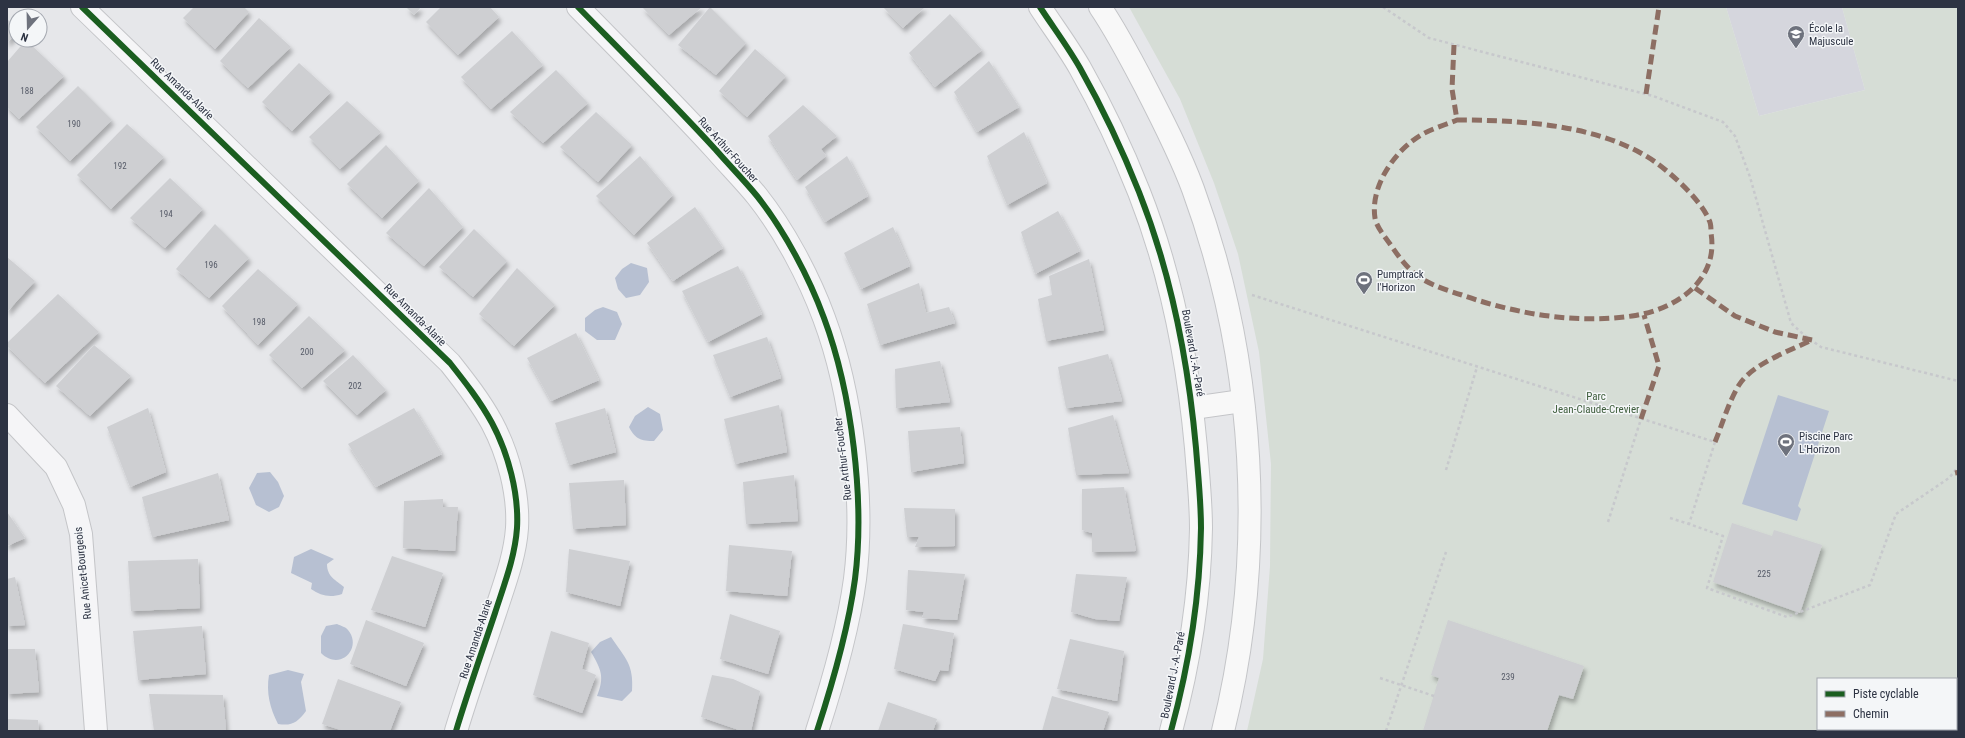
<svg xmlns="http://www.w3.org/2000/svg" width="1965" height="738" viewBox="0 0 1965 738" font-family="'Roboto Condensed',sans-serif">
	<defs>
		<filter id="shadow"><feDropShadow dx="2.5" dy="4.5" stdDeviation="2" flood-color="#0004"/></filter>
	</defs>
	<rect width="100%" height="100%" fill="#e6e7ea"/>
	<polygon fill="#d5d6dd" points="1726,7 1842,7 1865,90 1759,116"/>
	<path fill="#d6ddd6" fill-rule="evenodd" d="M1129 7H1726L1759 116 1865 90 1842 7H1958V731H1247L1263 659 1270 566 1271 464 1259 352 1238 254 1214 183 1180 99ZM1818 679H1956V729H1818Z"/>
	<g fill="#b7c0d2">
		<polygon points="631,263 647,268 649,282 640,295 626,298 618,289 615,278 622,269"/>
		<polygon points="603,307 617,312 622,324 615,340 597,340 585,331 585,318 595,310"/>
		<polygon points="1778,395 1829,411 1798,506 1801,509 1797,521 1742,504"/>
		<path d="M648 407 660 414 663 430 654 441C641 441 635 439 629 427L635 416Z"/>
		<polygon points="270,472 278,482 284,496 279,507 269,512 256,505 249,488 257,473"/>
		<path d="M311 549 334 559 327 564C327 577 336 580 344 587L342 594C330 598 321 596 311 589L312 583 291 573 294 557Z"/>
		<path d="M337 624C341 626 346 627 348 630 363 648 340 672 321 653V636L326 626Z"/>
		<path d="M611 637C625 658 634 664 632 691L622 701 597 696C605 677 601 669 591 652L600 642Z"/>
		<path d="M288 670 304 674 301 682 306 711C297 723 292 726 278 724 270 708 266 693 269 675Z"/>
	</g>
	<g fill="#cecfd2" filter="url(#shadow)">
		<polygon points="194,7 244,7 249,12 215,49 183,18"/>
		<polygon points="406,7 421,7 414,15"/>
		<polygon points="441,7 490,7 499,17 458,55 426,22"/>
		<polygon points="642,7 702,7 669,35"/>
		<polygon points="710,7 746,43 716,75 678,45"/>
		<polygon points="883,7 925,7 903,28"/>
		<polygon points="950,14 982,50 935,87 909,53"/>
		<polygon points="259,18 291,47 248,88 220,61"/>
		<polygon points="7,19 16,28 16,34 7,43"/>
		<polygon points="512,31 543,65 491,109 461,77"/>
		<polygon points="26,40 64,76 19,119 7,107 7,62"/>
		<polygon points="755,49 786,76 747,117 719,91"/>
		<polygon points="989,61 1019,107 977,132 954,92"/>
		<polygon points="299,63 331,92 292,131 262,102"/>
		<polygon points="556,70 588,103 543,143 510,112"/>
		<polygon points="78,86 112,120 70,161 36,127"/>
		<polygon points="347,101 381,132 340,169 309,137"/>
		<polygon points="803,105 837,136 821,149 826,156 797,180 768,136"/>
		<polygon points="596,112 632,145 598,182 560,147"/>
		<polygon points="127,124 164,157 111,209 77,175"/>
		<polygon points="1024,132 1047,183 1007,205 987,156"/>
		<polygon points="386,145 419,181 382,218 347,184"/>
		<polygon points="640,156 673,195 634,235 596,196"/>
		<polygon points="847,156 868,196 825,222 805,187"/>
		<polygon points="170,178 203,209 165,248 130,218"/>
		<polygon points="429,188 463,227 424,266 386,233"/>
		<polygon points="695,207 723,248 673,281 647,243"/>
		<polygon points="1058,211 1080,251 1035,274 1021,232"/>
		<polygon points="215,224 249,258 209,298 176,269"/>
		<polygon points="893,227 910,266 861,289 844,253"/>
		<polygon points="474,229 507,261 473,297 439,267"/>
		<polygon points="7,257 35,281 7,312"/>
		<polygon points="1089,259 1104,330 1046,341 1038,299 1052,295 1049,276"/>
		<polygon points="738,266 762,314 708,342 682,291"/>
		<polygon points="517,268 555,305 514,346 479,314"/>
		<polygon points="258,269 298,304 258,345 222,306"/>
		<polygon points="919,283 926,313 949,307 955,323 880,345 867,304"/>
		<polygon points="58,294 99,332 45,383 7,346 7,343"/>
		<polygon points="309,316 345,350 302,388 269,355"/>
		<polygon points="576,333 599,380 551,401 527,358"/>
		<polygon points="767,337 781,378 730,397 713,355"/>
		<polygon points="94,345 131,376 90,416 56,386"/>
		<polygon points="1108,354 1122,401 1066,408 1058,367"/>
		<polygon points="353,355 386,390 357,415 323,381"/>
		<polygon points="940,361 950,402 896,408 895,369"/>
		<polygon points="779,405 787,452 735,464 724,419"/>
		<polygon points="148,408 166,472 130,487 107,427"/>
		<polygon points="414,408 442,454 376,487 348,444"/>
		<polygon points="605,408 616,452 569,465 555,423"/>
		<polygon points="1113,415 1129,473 1076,475 1068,428"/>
		<polygon points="960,427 964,463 911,472 908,431"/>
		<polygon points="218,473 229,520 152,537 142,497"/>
		<polygon points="794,475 798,521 746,524 743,482"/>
		<polygon points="624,480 626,525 573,529 569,483"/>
		<polygon points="1124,487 1136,551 1092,552 1092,533 1082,530 1082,489"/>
		<polygon points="443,499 443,507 458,507 455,551 403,548 404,501"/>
		<polygon points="904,508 955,509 955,546 915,547 919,537 907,537"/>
		<polygon points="7,512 25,538 7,546"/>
		<polygon points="1732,523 1772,536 1774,530 1822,545 1800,613 1713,582"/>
		<polygon points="729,545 792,551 787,596 726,591"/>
		<polygon points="569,549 630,561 620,606 566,592"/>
		<polygon points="392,556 443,573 425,627 371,610"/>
		<polygon points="198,559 200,608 131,611 128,561"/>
		<polygon points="908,570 965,574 957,620 922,618 924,612 906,610"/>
		<polygon points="1076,574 1127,577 1119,621 1095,619 1071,612"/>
		<polygon points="15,577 25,625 7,626 7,579"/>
		<polygon points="730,614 780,631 768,674 720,659"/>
		<polygon points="366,620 424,643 406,686 350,664"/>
		<polygon points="1448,620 1584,666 1573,699 1559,695 1547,731 1423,731 1439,678 1431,675"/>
		<polygon points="903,624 954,633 948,671 940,670 935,681 894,669"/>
		<polygon points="202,626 206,674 138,680 133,631"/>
		<polygon points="551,631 589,643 582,669 596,675 582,713 533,695"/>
		<polygon points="1070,639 1124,651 1117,701 1057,689"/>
		<polygon points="7,649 35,649 39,692 7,694"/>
		<polygon points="712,675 733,679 760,691 751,731 742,731 701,717"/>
		<polygon points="338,679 401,702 390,731 344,731 322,724"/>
		<polygon points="149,694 223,695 226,731 154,731"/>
		<polygon points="1052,696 1109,712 1103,731 1042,731"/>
		<polygon points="888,702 937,719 933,731 878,731"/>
		<polygon points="7,719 38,720 39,731 7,731"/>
	</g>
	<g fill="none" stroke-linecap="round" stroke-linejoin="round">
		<defs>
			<g id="street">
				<path d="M82 7 450 363C465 382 480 401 492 423 508 453 519 493 517 528 515 557 504 585 495 613 482 652 468 691 456 731"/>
				<path d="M578 7C624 54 671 101 716 150 729 165 744 180 757 196 784 230 809 277 824 318 852 393 865 501 855 579 848 631 833 682 817 731"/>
				<polyline points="7,415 56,467 74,505 81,534 96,731"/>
			</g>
			<g id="secondary">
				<path d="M1040 7C1053 27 1068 47 1080 68 1102 107 1122 149 1139 192 1171 273 1188 360 1196 448 1198 474 1201 501 1201 528 1200 596 1189 665 1171 731"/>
				<path d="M1100 7C1117 32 1131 59 1145 86 1162 119 1180 154 1193 189 1256 361 1267 554 1223 731"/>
				<polyline points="1193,408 1242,401"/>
			</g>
		</defs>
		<use href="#street" stroke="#c4c5c8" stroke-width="24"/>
		<use href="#secondary" stroke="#c4c5c8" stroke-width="24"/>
		<g stroke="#c7c8cc" stroke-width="2.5" stroke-dasharray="3 3" stroke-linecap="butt">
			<polyline points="1383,7 1429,38 1653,96 1723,122 1735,136 1750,177 1791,323 1804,335 1821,347 1958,381"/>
			<polyline points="1252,295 1715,442 1689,524 1723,536 1707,588 1787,617 1870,585 1896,514 1949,478 1958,467"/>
			<polyline points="1446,470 1477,367"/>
			<polyline points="1670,518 1689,524"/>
			<polyline points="1608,522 1641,419"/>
			<polyline points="1380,678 1434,696"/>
			<polyline points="1386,731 1446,552"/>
		</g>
		<use href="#street" stroke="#f5f5f7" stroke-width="22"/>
		<use href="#secondary" stroke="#f8f8f8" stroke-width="22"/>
		<g stroke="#8d6e63" stroke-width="5" stroke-dasharray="10 5" stroke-linecap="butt">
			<polyline points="1454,45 1452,89 1457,120"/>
			<polyline points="1646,94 1659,7"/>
			<path d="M1457 120C1518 120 1592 124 1646 156 1665 167 1701 199 1709 220 1711 223 1711 229 1711 233 1719 281 1675 310 1632 316 1575 324 1516 314 1462 295 1449 291 1434 286 1422 279 1408 270 1399 257 1390 244 1385 237 1376 226 1375 218 1370 187 1394 151 1421 135 1431 129 1445 125 1457 120Z"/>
			<polyline points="1695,288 1735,316 1775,332 1812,340"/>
			<polyline points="1641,419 1659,366 1644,315"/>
			<path d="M1715 442C1722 425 1729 401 1739 385 1752 364 1789 351 1812 340"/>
			<polyline points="1957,470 1958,475"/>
		</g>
		<defs>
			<g id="cycleway">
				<path d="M82 7 450 363C465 382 480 401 492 423 508 453 519 493 517 528 515 557 504 585 495 613 482 652 468 691 456 731"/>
				<path d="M578 7C624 54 671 101 716 150 729 165 744 180 757 196 784 230 809 277 824 318 852 393 865 501 855 579 848 631 833 682 817 731"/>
				<path d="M1040 7C1053 27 1068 47 1080 68 1102 107 1122 149 1139 192 1171 273 1188 360 1196 448 1198 474 1201 501 1201 528 1200 596 1189 665 1171 731"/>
			</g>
		</defs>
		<use href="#cycleway" stroke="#f4f6f8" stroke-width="8"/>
		<use href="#cycleway" stroke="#1b5e20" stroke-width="6"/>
	</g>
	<defs>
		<symbol id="school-pin" viewBox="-11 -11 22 30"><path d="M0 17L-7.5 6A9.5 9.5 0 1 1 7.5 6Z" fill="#6e727d" stroke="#f4f6f8"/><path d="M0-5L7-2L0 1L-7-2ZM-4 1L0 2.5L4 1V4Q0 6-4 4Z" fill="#fff"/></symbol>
		<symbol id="stadium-pin" viewBox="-11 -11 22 30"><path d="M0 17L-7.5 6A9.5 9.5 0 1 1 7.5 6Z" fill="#6e727d" stroke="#f4f6f8"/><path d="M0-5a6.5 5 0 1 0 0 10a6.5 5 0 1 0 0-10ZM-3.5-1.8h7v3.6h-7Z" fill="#fff"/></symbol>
	</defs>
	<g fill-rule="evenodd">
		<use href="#school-pin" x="1786" y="24" width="20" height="27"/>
		<use href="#stadium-pin" x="1354" y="270" width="20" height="27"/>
		<use href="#stadium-pin" x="1776" y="432" width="20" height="27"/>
	</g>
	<g text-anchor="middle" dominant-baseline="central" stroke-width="3" stroke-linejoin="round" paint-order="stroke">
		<g font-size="9" fill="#565b68">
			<text x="27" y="91">188</text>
			<text x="74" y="124">190</text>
			<text x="120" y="166">192</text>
			<text x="166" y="214">194</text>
			<text x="211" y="265">196</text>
			<text x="259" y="322">198</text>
			<text x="307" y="352">200</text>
			<text x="355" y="386">202</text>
			<text x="1764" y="574">225</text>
			<text x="1508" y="677">239</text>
		</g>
		<g font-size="11" fill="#2d3343" stroke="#f4f6f8" text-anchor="start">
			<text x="1809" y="28">École la<tspan x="1809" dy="13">Majuscule</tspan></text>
			<text x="1377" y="274">Pumptrack<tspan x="1377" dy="13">l'Horizon</tspan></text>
			<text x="1799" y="436">Piscine Parc<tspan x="1799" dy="13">L'Horizon</tspan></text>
		</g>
		<g font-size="11" fill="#2d3343" stroke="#f4f6f8">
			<text transform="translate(182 89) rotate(44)">Rue Amanda-Alarie</text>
			<text transform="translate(728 150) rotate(48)">Rue Arthur-Foucher</text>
			<text transform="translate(415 315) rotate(45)">Rue Amanda-Alarie</text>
			<text transform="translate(1193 353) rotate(80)">Boulevard J.-A.-Paré</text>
			<text transform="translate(843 459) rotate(-97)">Rue Arthur-Foucher</text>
			<text transform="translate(83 573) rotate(-96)">Rue Anicet-Bourgeois</text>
			<text transform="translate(476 639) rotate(-72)">Rue Amanda-Alarie</text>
			<text transform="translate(1173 675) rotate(-79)">Boulevard J.-A.-Paré</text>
		</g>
		<g font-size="11" fill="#3e5d3c" stroke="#f4f6f8">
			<text x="1596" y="396">Parc<tspan x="1596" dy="13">Jean-Claude-Crevier</tspan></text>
		</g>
	</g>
	<rect width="1965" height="738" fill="none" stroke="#2d3343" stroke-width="16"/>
	<rect x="1817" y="678" width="140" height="52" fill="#f4f6f8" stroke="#a4a8b0"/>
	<rect x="1825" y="691" width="20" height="6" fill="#1b5e20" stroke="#a4a8b0"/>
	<text x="1853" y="698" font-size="12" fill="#2d3343">Piste cyclable</text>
	<rect x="1825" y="711" width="20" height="6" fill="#8d6e63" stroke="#a4a8b0"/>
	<text x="1853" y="718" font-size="12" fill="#2d3343">Chemin</text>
	<g transform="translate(28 28) rotate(200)"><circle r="19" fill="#f4f6f8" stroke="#a4a8b0"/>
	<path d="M0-3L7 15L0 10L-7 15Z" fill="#6e727d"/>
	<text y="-6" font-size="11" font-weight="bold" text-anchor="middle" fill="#2d3343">N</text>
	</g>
</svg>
